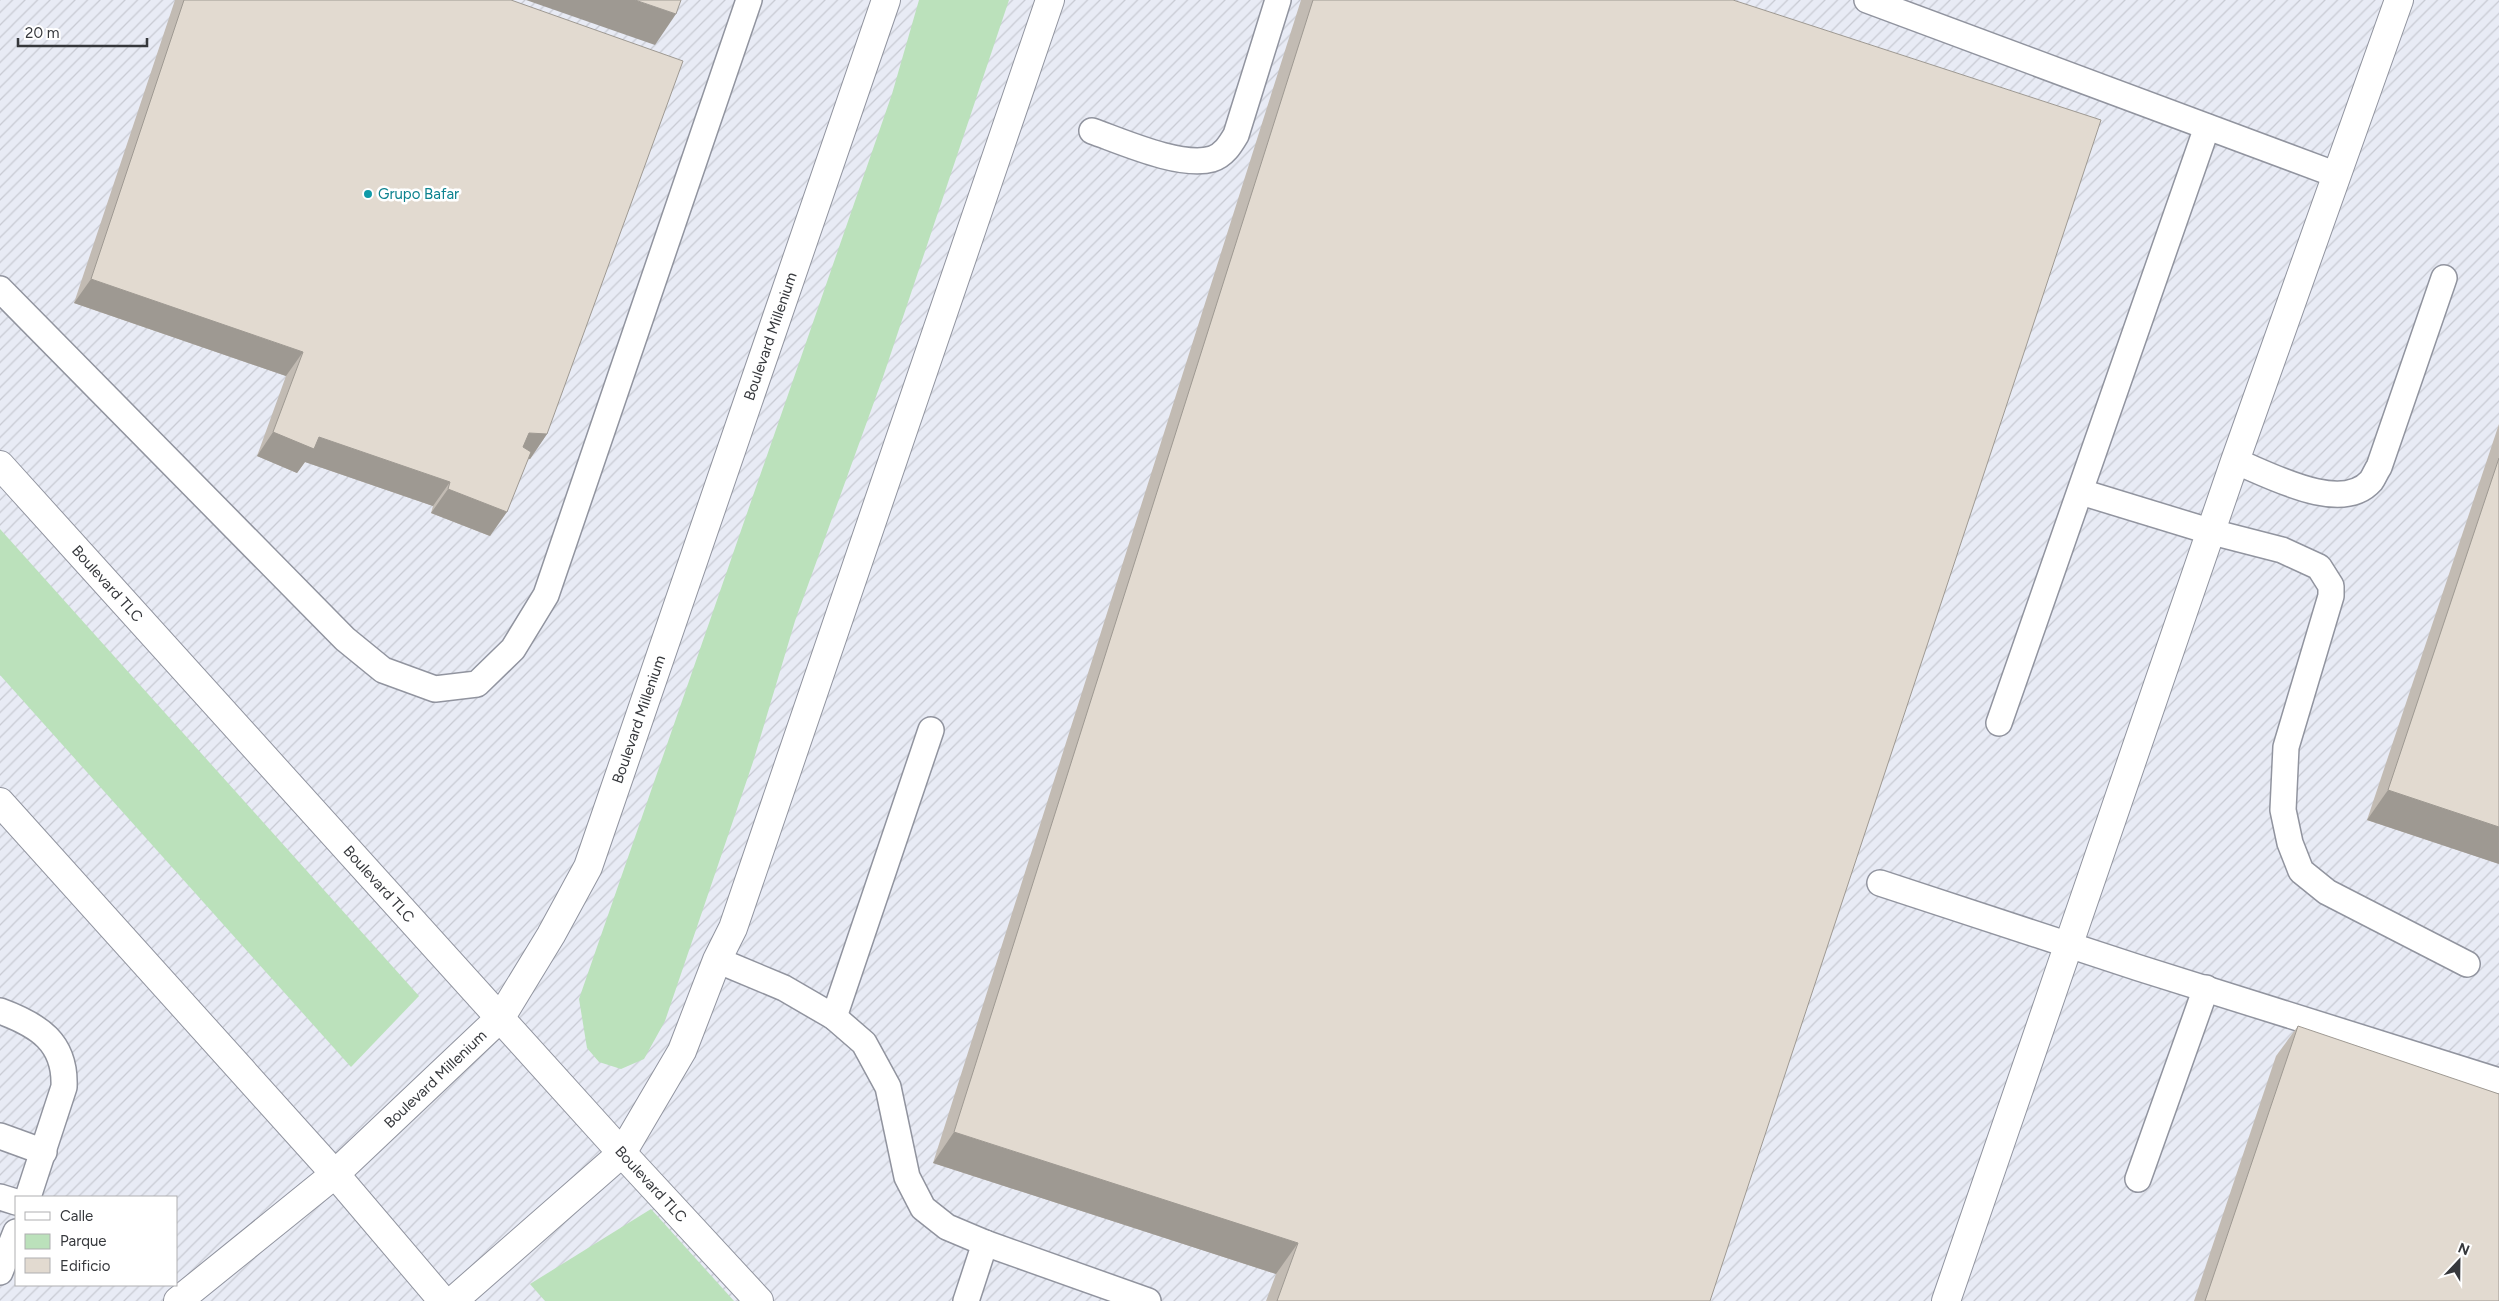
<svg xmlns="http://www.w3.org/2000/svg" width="2499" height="1301" viewBox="0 0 2499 1301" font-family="Figtree,sans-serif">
	<defs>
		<pattern id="industrial-furrows" width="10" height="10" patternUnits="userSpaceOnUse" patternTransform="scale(1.25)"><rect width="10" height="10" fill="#e8ebf5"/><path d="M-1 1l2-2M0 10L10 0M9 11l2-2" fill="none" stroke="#c8cad3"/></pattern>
	</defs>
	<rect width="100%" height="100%" fill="#f8f9fe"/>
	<path fill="url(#industrial-furrows)" fill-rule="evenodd" d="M0 0H2499V1301H0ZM16 1197H176V1285H16Z"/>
	<g fill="#bbe1bb">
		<polygon points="919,0 1009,0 882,380 795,621 753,762 665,1021 644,1059 621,1069 599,1062 587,1048 579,999 892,94"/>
		<polygon points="0,529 419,996 351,1067 0,675"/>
		<polygon points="651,1209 734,1301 545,1301 530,1284"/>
	</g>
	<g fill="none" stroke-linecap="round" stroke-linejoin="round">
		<defs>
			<g id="service">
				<polyline points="1867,0 2337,175"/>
				<path d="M1092 131C1123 142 1181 168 1212 159 1224 155 1230 145 1236 135L1278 0"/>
				<polyline points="0,289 345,639 383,670 435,689 477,684 513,649 546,595 749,0"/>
				<path d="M2235 461C2268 474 2341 515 2371 481 2374 477 2376 471 2379 467L2444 278"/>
				<polyline points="2081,492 2212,532 2282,550 2319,567 2331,586 2331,596 2286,747 2283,810 2290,843 2301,871 2327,892 2467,964"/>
				<polyline points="1999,723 2207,127"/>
				<polyline points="1880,883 2139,968 2499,1081"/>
				<polyline points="717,960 784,988 834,1017 864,1043 888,1087 907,1177 923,1208 947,1227 985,1243 1148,1301"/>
				<path d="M0 1011C38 1025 66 1042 64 1087L28 1197"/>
				<polyline points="834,1017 931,730"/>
				<polyline points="0,1136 44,1152"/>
				<polyline points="2138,1179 2206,988"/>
				<polyline points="0,1197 16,1202"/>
				<polyline points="0,1272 16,1232"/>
				<polyline points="966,1301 985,1243"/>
			</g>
			<g id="minor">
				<path id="s1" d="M0 465 622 1153 759 1301"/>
				<polyline points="0,802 335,1174 443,1301"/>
				<path id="s2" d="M178 1301 335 1174 501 1017 551 935 588 867 886 0"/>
				<polyline points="453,1301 622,1153 682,1051 717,960 733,928 1050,0"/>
				<polyline points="1946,1301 2235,461 2399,0"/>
			</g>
		</defs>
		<use href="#service" stroke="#91949f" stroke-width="28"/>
		<use href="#minor" stroke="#91949f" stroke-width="30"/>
		<use href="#service" stroke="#fff" stroke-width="25"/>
		<use href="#minor" stroke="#fff" stroke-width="28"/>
	</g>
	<g fill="#c2bbb3">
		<polygon points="175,0 511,0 547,434 530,459 528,458 490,536 431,513 433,506 305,462 297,473 257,456 286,376 74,303"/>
		<polygon points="1301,0 1733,0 1710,1301 1266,1301 1276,1274 933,1163"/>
		<polygon points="2499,424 2499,864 2367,820"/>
		<polygon points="2298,1026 2499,1301 2194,1301 2276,1056"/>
	</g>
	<g fill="#9e9992">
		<polygon points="526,0 635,0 676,14 655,45"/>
		<polygon points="91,279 303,352 286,376 74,303"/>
		<polygon points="273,432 319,437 450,482 433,506 305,462 297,473 257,456"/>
		<polygon points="529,433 547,434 530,459 512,457"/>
		<polygon points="448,489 507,512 490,536 431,513"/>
		<polygon points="2388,790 2499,827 2499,864 2367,820"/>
		<polygon points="954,1132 1298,1243 1276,1274 933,1163"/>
	</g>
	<g fill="#e2dad0" stroke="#9e9992">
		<polygon points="184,0 511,0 683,61 547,434 529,433 523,447 531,452 507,512 448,489 450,482 319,437 314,449 273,432 303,352 91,279"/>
		<polygon points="635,0 681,0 676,14"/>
		<polygon points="1313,0 1733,0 2101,120 1710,1301 1277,1301 1298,1243 954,1132"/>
		<polygon points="2499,458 2499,827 2388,790"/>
		<polygon points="2298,1026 2499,1094 2499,1301 2205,1301"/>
	</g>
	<circle fill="#0f9aa8" stroke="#fff" stroke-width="2" cx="368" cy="194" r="5"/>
	<g text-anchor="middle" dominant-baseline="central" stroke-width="5" stroke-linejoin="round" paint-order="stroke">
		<g font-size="15" fill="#0d838f" stroke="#fff" text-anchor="start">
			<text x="378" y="194">Grupo Bafar</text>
		</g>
		<g font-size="15" fill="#36383c" stroke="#fff">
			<text stroke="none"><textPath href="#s2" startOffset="1165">Boulevard Millenium</textPath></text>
			<text stroke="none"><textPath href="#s1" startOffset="160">Boulevard TLC</textPath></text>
			<text stroke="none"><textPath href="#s2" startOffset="760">Boulevard Millenium</textPath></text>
			<text stroke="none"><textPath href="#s1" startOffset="565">Boulevard TLC</textPath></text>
			<text stroke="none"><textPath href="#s2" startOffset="340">Boulevard Millenium</textPath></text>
			<text stroke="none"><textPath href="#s1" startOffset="970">Boulevard TLC</textPath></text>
		</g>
	</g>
	<rect x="15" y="1196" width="162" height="90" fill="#ffffff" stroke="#afafb1"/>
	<rect x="25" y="1212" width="25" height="8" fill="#ffffff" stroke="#afafb1"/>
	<text x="60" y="1221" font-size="15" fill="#36383c">Calle</text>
	<rect x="25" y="1234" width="25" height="15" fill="#bbe1bb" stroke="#afafb1"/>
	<text x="60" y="1246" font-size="15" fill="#36383c">Parque</text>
	<rect x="25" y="1258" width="25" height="15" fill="#e2dad0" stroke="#afafb1"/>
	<text x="60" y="1271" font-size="15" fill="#36383c">Edificio</text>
	<g transform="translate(2459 1261) rotate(22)" stroke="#ffffff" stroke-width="4" paint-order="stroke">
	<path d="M0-4L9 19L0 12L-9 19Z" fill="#36383c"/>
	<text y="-8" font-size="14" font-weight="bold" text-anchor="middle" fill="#36383c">N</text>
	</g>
	<path d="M18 38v8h129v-8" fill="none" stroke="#36383c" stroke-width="2.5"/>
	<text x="25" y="38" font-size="15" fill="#36383c" stroke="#ffffff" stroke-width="4" paint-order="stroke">20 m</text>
</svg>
